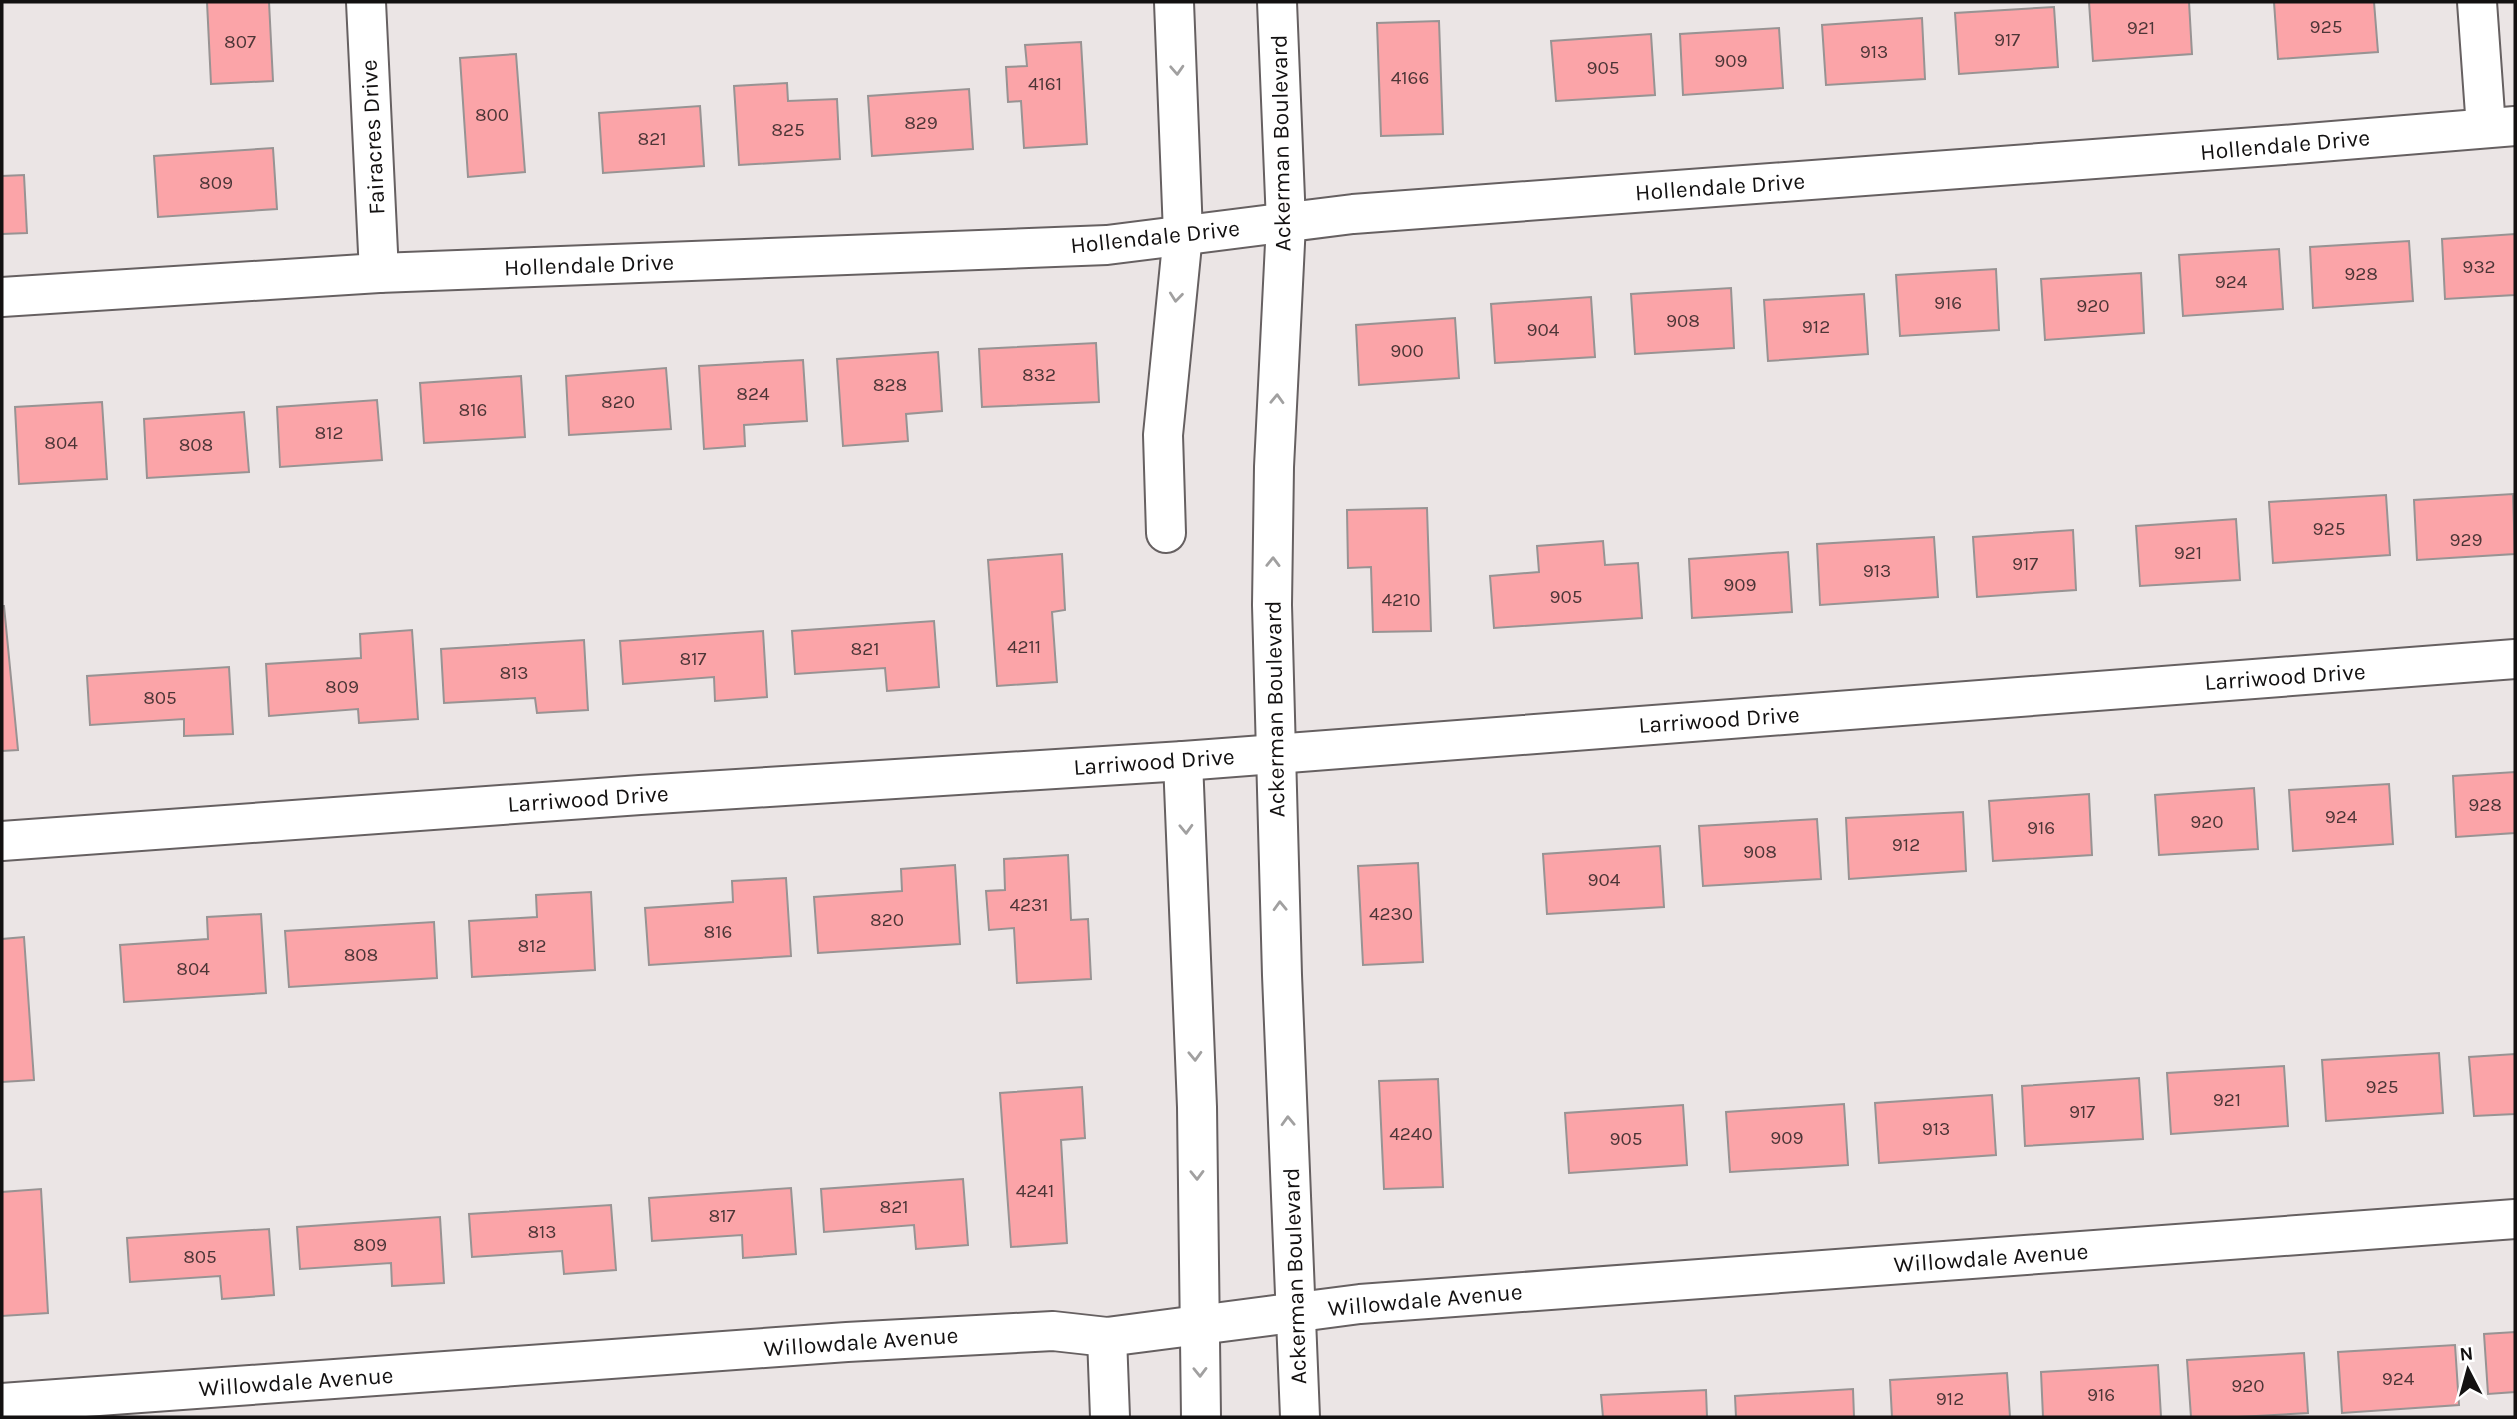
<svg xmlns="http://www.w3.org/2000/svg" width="2517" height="1419" viewBox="0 0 2517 1419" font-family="Karla,sans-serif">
	<rect width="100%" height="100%" fill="#ebe5e5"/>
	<g fill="#fba4a8" stroke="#989393" stroke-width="2">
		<polygon points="207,2 269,2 273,81 211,84"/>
		<polygon points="2089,2 2189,2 2192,54 2093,61"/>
		<polygon points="2274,2 2374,2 2378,52 2278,59"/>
		<polygon points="2054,7 2058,67 1959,74 1955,13"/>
		<polygon points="1922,18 1925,79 1826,85 1822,25"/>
		<polygon points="1439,21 1443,134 1381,136 1377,23"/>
		<polygon points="1779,28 1783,88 1683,95 1680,34"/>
		<polygon points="1651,34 1655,95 1556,101 1551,41"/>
		<polygon points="1081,42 1087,144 1024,148 1021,101 1008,102 1006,67 1027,66 1025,45"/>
		<polygon points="516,54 525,172 468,177 460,58"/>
		<polygon points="787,83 788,101 837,99 840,159 739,165 734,86"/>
		<polygon points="969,89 973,149 872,156 868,96"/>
		<polygon points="700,106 704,166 603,173 599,113"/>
		<polygon points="273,148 277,209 158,217 154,156"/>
		<polygon points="24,175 27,233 2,234 2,176"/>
		<polygon points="2515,234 2515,295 2445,299 2442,239"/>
		<polygon points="2409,241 2413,301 2313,308 2310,247"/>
		<polygon points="2279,249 2283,309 2183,316 2179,255"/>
		<polygon points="1996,269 1999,330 1900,336 1896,275"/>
		<polygon points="2141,273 2144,333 2045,340 2041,279"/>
		<polygon points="1731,288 1734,348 1635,354 1631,294"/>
		<polygon points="1864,294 1868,354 1768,361 1764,300"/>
		<polygon points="1591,297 1595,357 1495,363 1491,304"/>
		<polygon points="1455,318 1459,378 1359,385 1356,325"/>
		<polygon points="1096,343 1099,402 982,407 979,349"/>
		<polygon points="938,352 942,411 906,414 908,441 843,446 837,359"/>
		<polygon points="803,360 807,421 744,425 745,446 704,449 699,366"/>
		<polygon points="666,368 671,429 569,435 566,376"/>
		<polygon points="521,376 525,437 424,443 420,383"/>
		<polygon points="377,400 382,460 280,467 277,407"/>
		<polygon points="102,402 107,479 19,484 15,407"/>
		<polygon points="244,412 249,472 147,478 144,419"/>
		<polygon points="2513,494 2515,554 2417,560 2414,500"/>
		<polygon points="2386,495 2390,555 2273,563 2269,502"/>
		<polygon points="1427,508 1431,631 1373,632 1371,567 1348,568 1347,510"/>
		<polygon points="2236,519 2240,580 2140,586 2136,526"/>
		<polygon points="2073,530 2076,590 1977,597 1973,537"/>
		<polygon points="1934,537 1938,597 1820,605 1817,544"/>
		<polygon points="1603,541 1605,565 1638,563 1642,618 1494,628 1490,576 1539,572 1537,546"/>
		<polygon points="1788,552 1792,612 1692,618 1689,559"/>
		<polygon points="1062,554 1065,610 1052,612 1057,682 997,686 988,560"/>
		<polygon points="2,606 4,606 18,750 2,751"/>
		<polygon points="934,621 939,687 887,691 885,668 795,674 792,631"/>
		<polygon points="412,630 418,719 359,723 358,709 269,716 266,664 361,658 360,634"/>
		<polygon points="763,631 767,697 715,701 714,677 623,684 620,641"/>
		<polygon points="584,640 588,710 537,713 535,698 444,703 441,649"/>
		<polygon points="229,667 233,734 184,736 184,719 90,725 87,676"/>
		<polygon points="2515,772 2515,833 2456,837 2453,776"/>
		<polygon points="2389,784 2393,844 2293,851 2289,790"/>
		<polygon points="2254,788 2258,849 2159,855 2155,795"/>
		<polygon points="2089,794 2092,855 1993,861 1989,801"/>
		<polygon points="1963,812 1966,871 1849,879 1846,818"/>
		<polygon points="1817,819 1821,879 1703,886 1699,826"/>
		<polygon points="1660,846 1664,907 1547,914 1543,854"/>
		<polygon points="1068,855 1071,920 1088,919 1091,979 1017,983 1014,928 989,930 986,891 1005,890 1004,859"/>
		<polygon points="1418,863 1423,962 1363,965 1358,866"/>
		<polygon points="955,865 960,944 818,953 814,897 902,891 901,869"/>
		<polygon points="786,878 791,956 649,965 645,908 733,902 732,881"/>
		<polygon points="591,892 595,970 472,977 469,921 537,917 536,895"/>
		<polygon points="261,914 266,993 124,1002 120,945 208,939 207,917"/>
		<polygon points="434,922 437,978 289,987 285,931"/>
		<polygon points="24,937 34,1080 2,1082 2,939"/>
		<polygon points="2439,1053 2443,1113 2326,1121 2322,1060"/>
		<polygon points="2515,1054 2515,1114 2474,1116 2469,1057"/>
		<polygon points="2284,1066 2288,1126 2171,1134 2167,1073"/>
		<polygon points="2139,1078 2143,1139 2025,1146 2022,1086"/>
		<polygon points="1438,1079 1443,1187 1384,1189 1379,1081"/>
		<polygon points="1082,1087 1085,1138 1061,1140 1067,1243 1011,1247 1000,1093"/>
		<polygon points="1992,1095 1996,1155 1879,1163 1875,1103"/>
		<polygon points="1844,1104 1848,1165 1730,1172 1726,1112"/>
		<polygon points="1683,1105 1687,1165 1569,1173 1565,1113"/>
		<polygon points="963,1179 968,1245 916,1249 914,1225 824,1232 821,1189"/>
		<polygon points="791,1188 796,1254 743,1258 742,1235 652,1241 649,1198"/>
		<polygon points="41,1189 48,1313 2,1316 2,1192"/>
		<polygon points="611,1205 616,1270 564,1274 562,1251 472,1257 469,1214"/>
		<polygon points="440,1217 444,1283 392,1286 391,1263 300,1269 297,1227"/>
		<polygon points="269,1229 274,1295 222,1299 220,1276 130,1282 127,1238"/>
		<polygon points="2515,1332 2515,1392 2488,1394 2484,1334"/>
		<polygon points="2455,1345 2459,1405 2342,1413 2338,1352"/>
		<polygon points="2304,1353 2308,1413 2238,1417 2191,1417 2187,1360"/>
		<polygon points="2158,1365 2161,1417 2043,1417 2041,1372"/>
		<polygon points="2007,1373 2010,1417 1892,1417 1890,1380"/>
		<polygon points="1853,1389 1854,1417 1736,1417 1735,1396"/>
		<polygon points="1706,1390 1707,1417 1603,1417 1601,1395"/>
	</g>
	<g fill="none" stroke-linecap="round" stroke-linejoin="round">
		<defs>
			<g id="minor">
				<polyline points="366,2 379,273"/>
				<polyline points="2477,2 2486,128"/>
				<polyline points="2,297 379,273 1107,245 1353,214 2296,144 2515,126"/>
				<polyline points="2,841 640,795 1183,761 2515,659"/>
				<polyline points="1107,1337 1110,1417"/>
				<polyline points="2,1403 847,1342 1053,1331 1107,1337 1360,1304 2515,1219"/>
			</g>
			<g id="tertiary">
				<polyline points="1277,2 1286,223 1274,467 1272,605 1282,975 1300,1417"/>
				<polyline points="1166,533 1163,435 1183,234 1174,2"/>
				<polyline points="1183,761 1197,1107 1201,1417"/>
			</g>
		</defs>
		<use href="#minor" stroke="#666061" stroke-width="42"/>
		<use href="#tertiary" stroke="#666061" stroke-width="42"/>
		<use href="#minor" stroke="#fff" stroke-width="38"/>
		<use href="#tertiary" stroke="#fff" stroke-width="38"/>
	</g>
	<defs><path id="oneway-chevron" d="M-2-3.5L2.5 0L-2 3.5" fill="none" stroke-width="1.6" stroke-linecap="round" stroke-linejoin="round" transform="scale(1.75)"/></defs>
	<g stroke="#a1a0a0">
		<use href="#oneway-chevron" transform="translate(1177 70) rotate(87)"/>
		<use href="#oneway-chevron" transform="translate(1176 297) rotate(96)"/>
		<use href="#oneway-chevron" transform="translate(1277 399) rotate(-88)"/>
		<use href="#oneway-chevron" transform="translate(1273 562) rotate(-89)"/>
		<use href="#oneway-chevron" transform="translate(1186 829) rotate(88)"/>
		<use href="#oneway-chevron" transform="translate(1280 906) rotate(-92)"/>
		<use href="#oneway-chevron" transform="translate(1195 1056) rotate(88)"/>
		<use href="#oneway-chevron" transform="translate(1288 1121) rotate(-92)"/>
		<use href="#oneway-chevron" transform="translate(1197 1175) rotate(89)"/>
		<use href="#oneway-chevron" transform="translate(1200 1372) rotate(89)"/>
	</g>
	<g text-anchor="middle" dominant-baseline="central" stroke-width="5" stroke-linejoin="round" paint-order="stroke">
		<g font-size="19" fill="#4d3637">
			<text x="2326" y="27">925</text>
			<text x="2141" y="28">921</text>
			<text x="2007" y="40">917</text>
			<text x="240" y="42">807</text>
			<text x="1874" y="52">913</text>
			<text x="1731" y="61">909</text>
			<text x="1603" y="68">905</text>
			<text x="1410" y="78">4166</text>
			<text x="1045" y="84">4161</text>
			<text x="492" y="115">800</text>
			<text x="921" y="123">829</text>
			<text x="788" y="130">825</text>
			<text x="652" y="139">821</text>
			<text x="216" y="183">809</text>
			<text x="2479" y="267">932</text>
			<text x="2361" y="274">928</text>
			<text x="2231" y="282">924</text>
			<text x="1948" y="303">916</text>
			<text x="2093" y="306">920</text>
			<text x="1683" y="321">908</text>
			<text x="1816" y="327">912</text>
			<text x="1543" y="330">904</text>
			<text x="1407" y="351">900</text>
			<text x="1039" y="375">832</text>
			<text x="890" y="385">828</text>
			<text x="753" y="394">824</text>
			<text x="618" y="402">820</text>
			<text x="473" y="410">816</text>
			<text x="329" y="433">812</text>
			<text x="61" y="443">804</text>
			<text x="196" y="445">808</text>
			<text x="2329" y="529">925</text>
			<text x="2466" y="540">929</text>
			<text x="2188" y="553">921</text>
			<text x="2025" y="564">917</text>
			<text x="1877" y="571">913</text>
			<text x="1740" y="585">909</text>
			<text x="1566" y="597">905</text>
			<text x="1401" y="600">4210</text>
			<text x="1024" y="647">4211</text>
			<text x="865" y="649">821</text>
			<text x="693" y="659">817</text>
			<text x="514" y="673">813</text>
			<text x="342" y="687">809</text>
			<text x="160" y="698">805</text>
			<text x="2485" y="805">928</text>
			<text x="2341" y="817">924</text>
			<text x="2207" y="822">920</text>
			<text x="2041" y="828">916</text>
			<text x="1906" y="845">912</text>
			<text x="1760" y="852">908</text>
			<text x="1604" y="880">904</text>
			<text x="1029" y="905">4231</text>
			<text x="1391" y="914">4230</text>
			<text x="887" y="920">820</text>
			<text x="718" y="932">816</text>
			<text x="532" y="946">812</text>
			<text x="361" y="955">808</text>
			<text x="193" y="969">804</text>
			<text x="2382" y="1087">925</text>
			<text x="2227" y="1100">921</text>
			<text x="2082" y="1112">917</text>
			<text x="1936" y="1129">913</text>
			<text x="1411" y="1134">4240</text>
			<text x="1787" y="1138">909</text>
			<text x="1626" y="1139">905</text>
			<text x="1035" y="1191">4241</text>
			<text x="894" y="1207">821</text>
			<text x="722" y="1216">817</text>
			<text x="542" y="1232">813</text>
			<text x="370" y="1245">809</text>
			<text x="200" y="1257">805</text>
			<text x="2398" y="1379">924</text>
			<text x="2248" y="1386">920</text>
			<text x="2101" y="1395">916</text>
			<text x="1950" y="1399">912</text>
		</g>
		<g font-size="23" fill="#131111" stroke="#fff">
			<text transform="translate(373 137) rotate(-93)">Fairacres Drive</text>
			<text transform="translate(1281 143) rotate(-91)">Ackerman Boulevard</text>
			<text transform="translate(2285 145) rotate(-5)">Hollendale Drive</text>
			<text transform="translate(1720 187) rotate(-4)">Hollendale Drive</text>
			<text transform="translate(1155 237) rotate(-6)">Hollendale Drive</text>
			<text transform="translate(589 265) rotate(-2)">Hollendale Drive</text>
			<text transform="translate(2285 677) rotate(-4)">Larriwood Drive</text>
			<text transform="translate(1275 709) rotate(-91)">Ackerman Boulevard</text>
			<text transform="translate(1719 720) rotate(-4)">Larriwood Drive</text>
			<text transform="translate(1154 762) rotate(-4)">Larriwood Drive</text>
			<text transform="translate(588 799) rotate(-4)">Larriwood Drive</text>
			<text transform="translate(1991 1258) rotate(-4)">Willowdale Avenue</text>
			<text transform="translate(1295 1276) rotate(-92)">Ackerman Boulevard</text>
			<text transform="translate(1425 1300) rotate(-5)">Willowdale Avenue</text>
			<text transform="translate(861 1342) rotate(-4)">Willowdale Avenue</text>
			<text transform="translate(296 1382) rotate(-4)">Willowdale Avenue</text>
		</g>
	</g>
	<rect width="2517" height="1419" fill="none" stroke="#131111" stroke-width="7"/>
	<g transform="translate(2468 1370) rotate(354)" stroke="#ffffff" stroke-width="5" paint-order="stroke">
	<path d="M0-5L12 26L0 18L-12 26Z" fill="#131111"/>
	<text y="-10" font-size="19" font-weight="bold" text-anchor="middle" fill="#131111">N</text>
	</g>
</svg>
